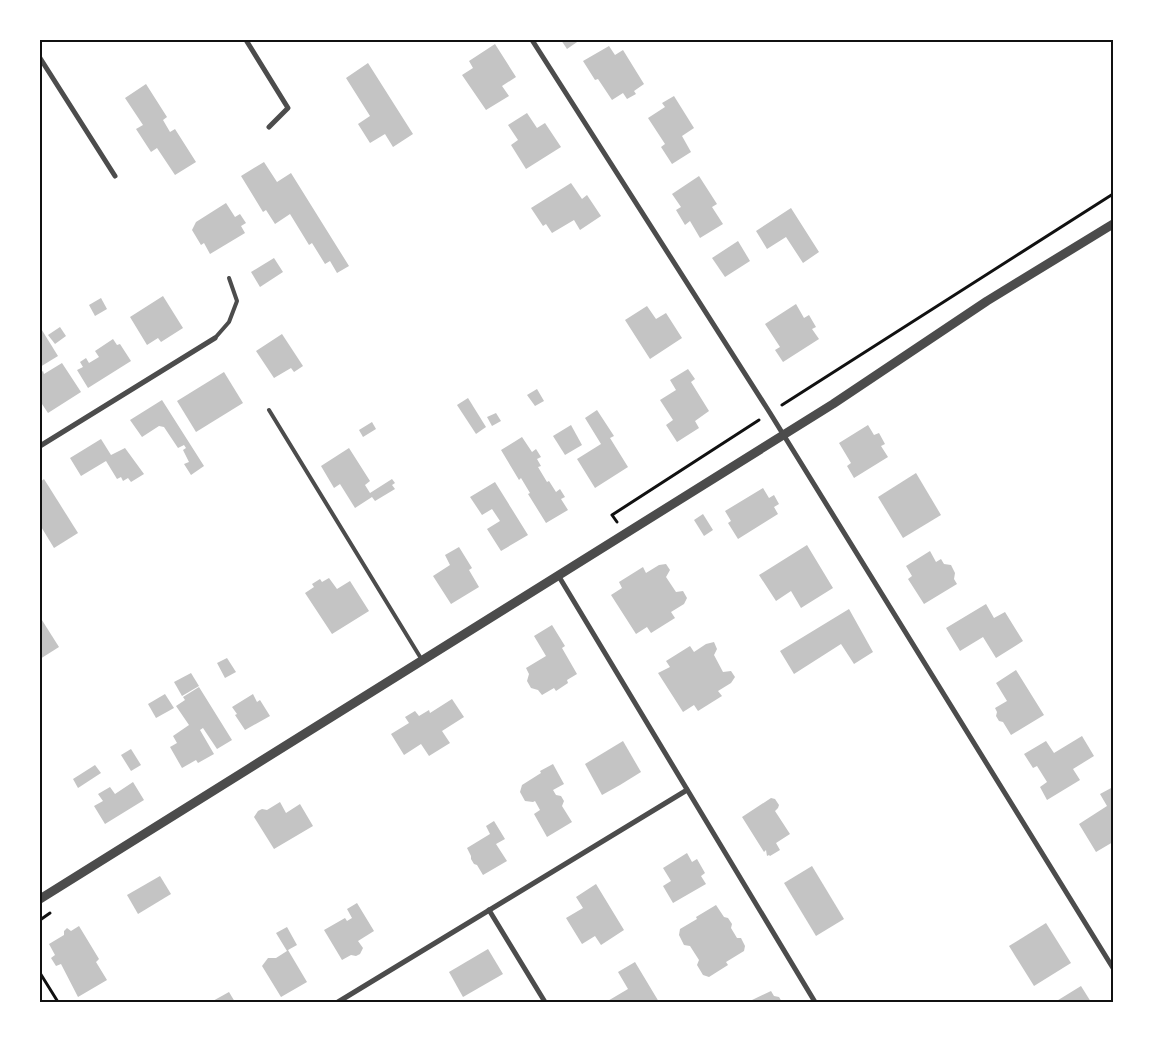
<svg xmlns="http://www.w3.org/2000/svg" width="1153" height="1042" viewBox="0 0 1153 1042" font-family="Commissioner,sans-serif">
	<rect width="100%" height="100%" fill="#fff"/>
	<g fill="#c4c4c4">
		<polygon points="561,40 580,40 567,49"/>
		<polygon points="495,44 516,77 502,86 509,96 486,110 462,75 473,68 469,61"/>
		<polygon points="609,46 615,55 623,50 644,84 634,91 636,94 627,99 623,93 612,100 598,79 595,80 583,61"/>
		<polygon points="368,63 413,134 393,147 385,134 370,143 358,124 370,116 346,78"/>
		<polygon points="146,84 167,117 163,120 170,132 175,129 196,162 175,175 157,148 151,152 136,129 143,125 125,98"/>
		<polygon points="674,96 694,128 682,136 691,152 672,164 661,147 665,144 648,118 665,107 662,103"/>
		<polygon points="527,113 537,128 545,123 561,147 526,169 511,145 518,140 508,125"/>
		<polygon points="264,162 277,182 291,173 349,266 337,273 330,261 325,264 312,243 309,245 290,214 275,224 266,210 263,212 241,176"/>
		<polygon points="699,176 717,204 712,207 723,224 700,238 690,221 685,225 676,210 681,207 672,194"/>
		<polygon points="571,183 582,199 587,195 601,216 580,230 574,220 552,233 546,224 543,226 531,208"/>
		<polygon points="226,203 235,217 240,214 246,223 241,226 245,233 210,254 204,243 201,245 192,230 196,222"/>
		<polygon points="791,208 819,252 803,263 786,237 767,249 756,231"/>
		<polygon points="738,241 750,261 725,277 712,258"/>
		<polygon points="274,258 283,272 260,287 251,272"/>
		<polygon points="163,296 183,328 161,342 158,338 147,345 130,317"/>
		<polygon points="101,298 107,309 95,316 89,305"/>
		<polygon points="796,304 804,318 809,315 816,327 812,329 819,339 783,362 775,350 780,347 765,324"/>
		<polygon points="647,306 656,319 666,313 682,338 650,359 625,320"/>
		<polygon points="40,327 58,356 40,367"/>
		<polygon points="60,327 66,336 55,344 48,335"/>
		<polygon points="282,334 303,366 294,372 291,368 274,378 256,351"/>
		<polygon points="113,339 117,345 120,344 131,361 88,388 77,370 83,367 80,362 86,358 89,363 99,357 95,351"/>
		<polygon points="62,363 81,392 48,413 40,401 40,373 43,371 44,374"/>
		<polygon points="688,369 695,379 691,382 709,411 695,421 699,428 677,442 666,425 673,420 660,400 676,390 670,380"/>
		<polygon points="224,372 243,403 196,432 177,401"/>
		<polygon points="537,389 544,401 535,406 527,395"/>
		<polygon points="468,398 486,427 476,434 457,405"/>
		<polygon points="162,400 204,466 191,475 184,464 189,462 183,450 186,448 184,445 178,448 164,427 159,426 142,437 130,420"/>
		<polygon points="597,410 614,436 610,438 628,467 595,488 577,459 601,444 585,418"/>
		<polygon points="496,413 501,421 492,426 487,417"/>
		<polygon points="372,422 376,429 363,437 359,430"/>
		<polygon points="571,425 582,445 565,455 553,436"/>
		<polygon points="868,425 874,435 879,433 885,444 881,446 888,457 854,478 847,466 851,463 839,443"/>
		<polygon points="522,437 532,452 536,449 541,457 537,459 541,466 538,467 547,482 549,481 556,492 560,489 565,497 561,499 568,510 546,523 528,494 530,493 521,478 519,480 501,450"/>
		<polygon points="101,439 111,455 125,448 144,474 131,482 128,478 123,481 121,477 117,479 106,461 81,476 70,458"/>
		<polygon points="349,448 370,481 365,485 370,493 392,479 395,483 392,485 395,489 375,501 372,497 355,508 340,484 334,488 321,466"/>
		<polygon points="916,473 941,515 903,538 878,497"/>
		<polygon points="44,479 78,533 54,548 40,525 40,482"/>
		<polygon points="495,482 528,535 501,551 487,529 500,521 492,509 482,515 470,497"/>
		<polygon points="763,488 769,498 774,495 779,504 774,507 778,514 738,539 728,523 731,521 725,511"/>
		<polygon points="703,514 713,530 704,536 694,520"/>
		<polygon points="807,545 833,588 801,608 791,591 776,601 759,575"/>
		<polygon points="459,547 472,568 469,570 479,587 451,604 433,576 450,565 445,555"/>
		<polygon points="930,551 936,562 941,559 944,564 951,565 955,573 954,579 957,584 924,604 908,579 912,576 906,566"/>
		<polygon points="666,564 670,570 666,577 676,592 683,591 687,598 684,604 671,612 675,618 651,633 647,627 636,634 611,595 622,588 619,582 643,567 646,573 659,565"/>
		<polygon points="329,578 337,589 350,581 369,611 332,634 305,593 314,587 312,584 320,579 322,582"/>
		<polygon points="986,604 994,618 1005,612 1023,641 996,658 983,637 960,651 946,628"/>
		<polygon points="849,609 873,652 854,664 841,644 794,674 780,651"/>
		<polygon points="40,617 59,647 40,659"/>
		<polygon points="552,625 565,646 562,648 577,674 567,680 568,683 556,691 554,688 542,695 538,690 531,688 527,681 529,674 526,668 546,656 534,636"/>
		<polygon points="714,642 717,649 714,655 723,672 731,671 735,677 731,683 718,691 722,696 698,711 694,705 683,712 658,673 670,667 666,661 690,646 694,652 706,644"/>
		<polygon points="227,658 236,672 225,678 217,663"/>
		<polygon points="1016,670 1044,715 1011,735 1003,722 999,721 996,716 997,712 995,708 1007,701 996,683"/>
		<polygon points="191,673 199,686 182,696 174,682"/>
		<polygon points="199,687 232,740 217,749 203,728 200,730 214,754 198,763 196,760 182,768 170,747 177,743 173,736 189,725 176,706 185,700 183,697"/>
		<polygon points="165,694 174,708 156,718 148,704"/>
		<polygon points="253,694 257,702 260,700 270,716 245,730 235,715 237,714 232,707"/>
		<polygon points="452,699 464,717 442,731 450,743 429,756 421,744 404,755 391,734 409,723 405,717 415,711 419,716 429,710 430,713"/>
		<polygon points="1082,736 1094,756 1073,769 1080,780 1047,800 1040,787 1047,782 1037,766 1033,768 1024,754 1046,741 1054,753"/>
		<polygon points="623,741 641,772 620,785 602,795 585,764"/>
		<polygon points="131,749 141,765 131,771 121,755"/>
		<polygon points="553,764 564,784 553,790 556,795 561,796 564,801 562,806 572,822 547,837 534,814 540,810 535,801 533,802 525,801 520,792 522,785 541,773 540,771"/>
		<polygon points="95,765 101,773 78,788 73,779"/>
		<polygon points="133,782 144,800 105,824 94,806 103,801 98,794 110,787 115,794"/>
		<polygon points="1113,787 1113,842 1096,852 1079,824 1107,806 1100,794"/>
		<polygon points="771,798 775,799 779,805 778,808 775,811 790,834 776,843 780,850 770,856 769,855 767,856 766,850 764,852 742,817"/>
		<polygon points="280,802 286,813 300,804 313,826 274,849 254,817 258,811 262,809 267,810"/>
		<polygon points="494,821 505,839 496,844 507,861 483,875 477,865 474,864 471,859 471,856 467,848 490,834 486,826"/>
		<polygon points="687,853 692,862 697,859 705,873 701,876 706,884 673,903 663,886 671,881 663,868"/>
		<polygon points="812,866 844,919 816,936 784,883"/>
		<polygon points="160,876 171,894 138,914 127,895"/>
		<polygon points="596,884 624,930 601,945 595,936 582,944 566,918 583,908 576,897"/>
		<polygon points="357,903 374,931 358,941 363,948 360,954 356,956 351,955 342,960 324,930 345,918 347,921 352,918 347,909"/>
		<polygon points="716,905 724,917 728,918 732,924 731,928 737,938 741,938 745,946 744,951 726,962 728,965 709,977 703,975 697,965 699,960 690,946 684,945 679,935 680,929 697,919 696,917"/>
		<polygon points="1046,923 1071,963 1034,986 1009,946"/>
		<polygon points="79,926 99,959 96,962 107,980 78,997 61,964 56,966 51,958 55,955 49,944 64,935 64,931 67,928 71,931"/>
		<polygon points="287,927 297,945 288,950 307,982 281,997 262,966 268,958 276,958 287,951 276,933"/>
		<polygon points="488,949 503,974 463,997 449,972"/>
		<polygon points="635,962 659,1002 606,1002 628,989 618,972"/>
		<polygon points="1081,986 1091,1002 1055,1002"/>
		<polygon points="771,991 774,996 779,997 782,1002 754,1002 752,1000"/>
		<polygon points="229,992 235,1002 211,1002"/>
	</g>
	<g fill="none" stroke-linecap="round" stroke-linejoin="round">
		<g stroke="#111" stroke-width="3">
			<polyline points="782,405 1113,194"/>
			<polyline points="617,522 612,515 759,420"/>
			<polyline points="40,920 50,913"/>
			<polyline points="40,973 58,1002"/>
		</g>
		<g stroke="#4c4c4c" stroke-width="4">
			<polyline points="215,338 229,322 237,301 229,278"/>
			<polyline points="269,410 422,660"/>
		</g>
		<g stroke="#4c4c4c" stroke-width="5">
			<polyline points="246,40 288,108 269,127"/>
			<polyline points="532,40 770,413 1113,968"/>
			<polyline points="40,58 115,176"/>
			<polyline points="40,446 215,338"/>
			<polyline points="558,575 815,1002"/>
			<polyline points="489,910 545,1002"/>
			<polyline points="338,1002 687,790"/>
		</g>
		<polyline stroke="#4c4c4c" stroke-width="9" points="40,899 833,404 987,301 1113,224"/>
	</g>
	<rect width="1153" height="1042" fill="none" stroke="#ffffff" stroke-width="82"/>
	<rect x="41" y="41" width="1071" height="960" fill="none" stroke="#111" stroke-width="2"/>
</svg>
